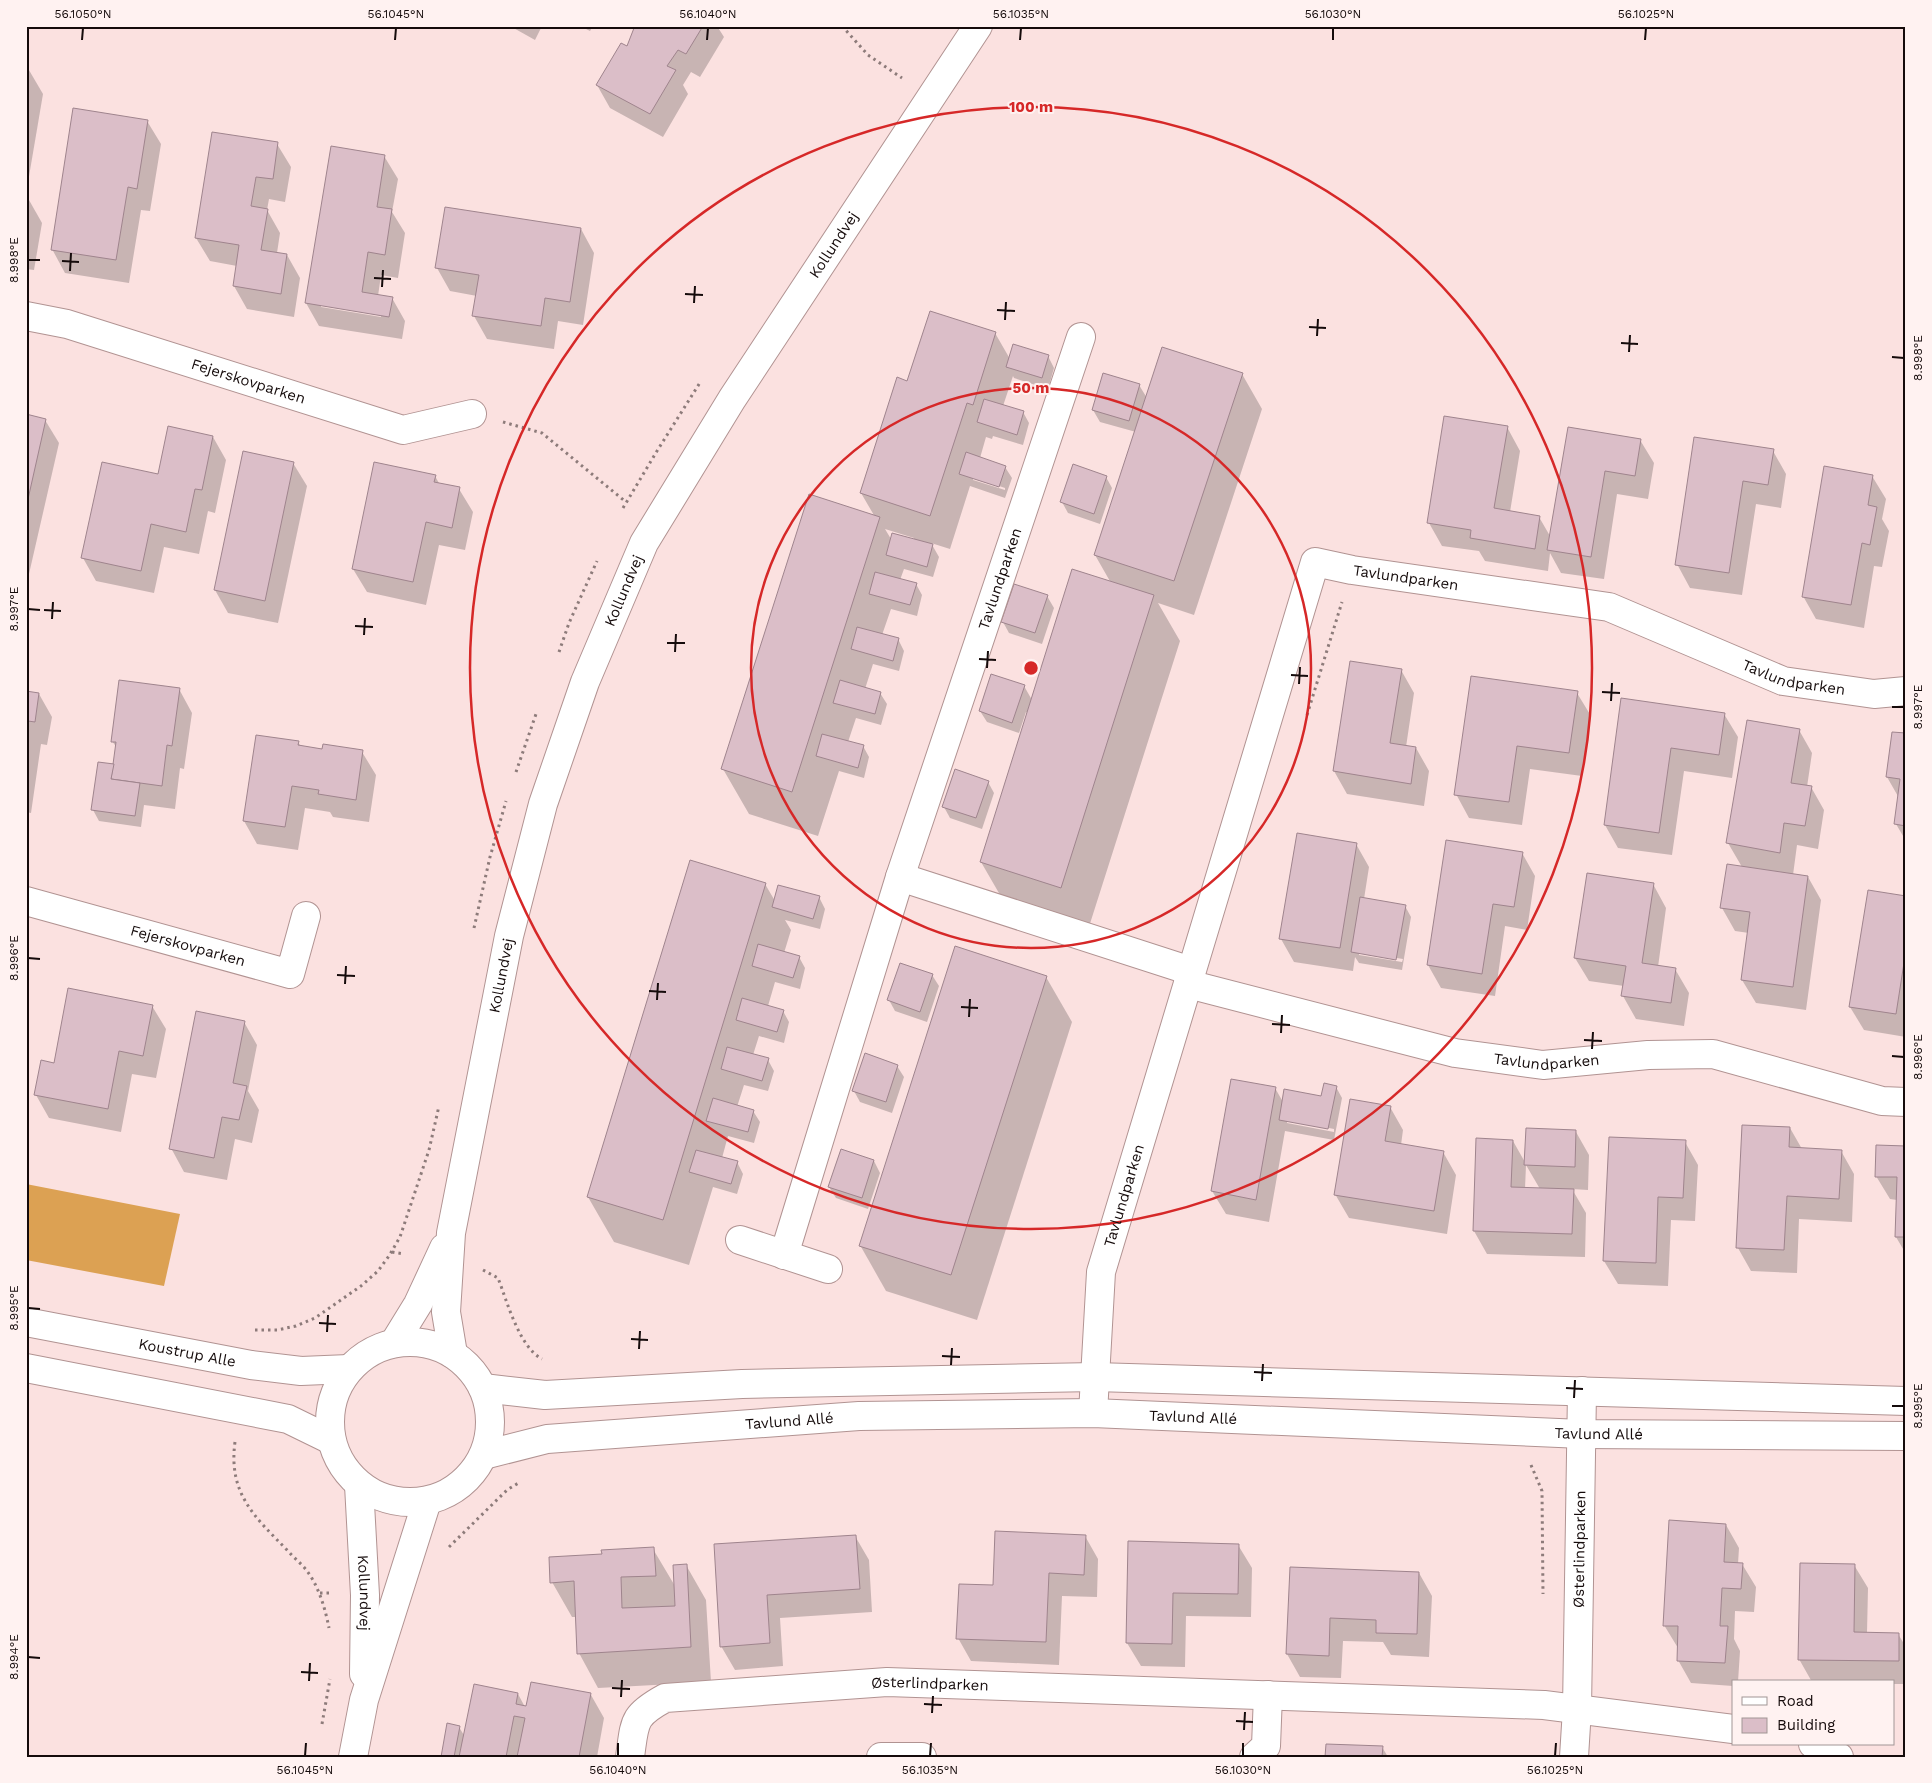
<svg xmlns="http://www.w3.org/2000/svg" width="1932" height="1783" viewBox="0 0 1932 1783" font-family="'Work Sans',sans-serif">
	<rect width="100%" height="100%" fill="#fbe1e0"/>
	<polygon fill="#dca153" points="26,1184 180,1214 164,1286 26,1260"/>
	<g fill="#0003" fill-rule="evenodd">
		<polygon points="510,26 542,26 535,40"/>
		<polygon points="580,26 593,26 590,31"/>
		<polygon points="631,26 717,26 724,37 700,77 691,72 683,85 688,94 663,137 610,108 597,85 627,47 634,31"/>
		<polygon points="26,65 43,94 26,194"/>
		<polygon points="147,121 161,144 150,211 141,210 129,283 65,273 52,249"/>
		<polygon points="277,144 291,167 285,202 269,199 267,210 280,233 277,253 287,255 300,278 294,317 247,309 234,286 237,266 210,261 196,238"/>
		<path d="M384 156 398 179 392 212 405 233 398 278 381 275 378 296 392 298 405 321 402 339 319 326 306 303ZM321 304 381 314V317L321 307Z"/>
		<polygon points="26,200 29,200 42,223 34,270 26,269"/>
		<polygon points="581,229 594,253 583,325 558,321 554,349 487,339 474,316 477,296 450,291 437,268"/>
		<path d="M995 333 1010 359 1048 356 1054 368 1048 389 1014 378 1013 376 1003 406 1023 412 1029 423 1023 445 993 436 992 439 986 437 980 458 1005 467 1012 478 1005 498 970 486 950 549 931 543 939 557 933 577 904 569 900 580 916 584 922 595 917 616 891 609 882 635 898 639 904 651 899 671 873 664 865 689 880 693 887 704 881 725 856 718 848 742 863 746 869 757 864 778 839 771 818 836 749 814 723 769 875 517 861 493 908 382ZM973 477 1005 488V490L973 480ZM885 529 914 538V540L891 539Z"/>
		<polygon points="1242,374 1262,409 1194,615 1158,603 1180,641 1087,933 1007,907 981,862 1028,713 1026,712 1019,733 987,722 980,711 1024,686 1032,700 1111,583 1095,555 1136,432 1100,422 1093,410 1139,385 1147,398"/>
		<polygon points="26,415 45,420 59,443 26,587"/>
		<polygon points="1507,427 1520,451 1510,512 1539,517 1550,536 1569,428 1640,440 1654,463 1648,499 1617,494 1604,579 1561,573 1550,553 1548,571 1485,561 1479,551 1442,546 1429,523"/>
		<polygon points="213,437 226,460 215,513 208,511 199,554 164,547 154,593 96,581 83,558 159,476"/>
		<polygon points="1695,439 1773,451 1786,474 1781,508 1756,504 1742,595 1690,588 1677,564"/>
		<polygon points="293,463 307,486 278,623 228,613 215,590"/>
		<polygon points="435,476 440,485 459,489 473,512 465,550 439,545 426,605 367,592 353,569"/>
		<polygon points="1872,476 1886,499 1882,519 1889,531 1882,567 1874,566 1864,628 1816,619 1803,596"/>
		<polygon points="1106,477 1112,488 1100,524 1068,513 1062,502"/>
		<polygon points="1047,596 1054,608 1042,644 1009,633 1003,622"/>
		<polygon points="1401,670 1414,693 1406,747 1416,748 1429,771 1424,806 1347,794 1334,771"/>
		<polygon points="179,689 192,713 184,769 180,768 175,809 144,805 141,827 99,821 93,810 114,766 117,748 112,741"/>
		<polygon points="26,692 39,694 52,717 47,745 41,744 31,813 26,812"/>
		<polygon points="1577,693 1591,716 1582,776 1530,769 1522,825 1469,818 1456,794"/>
		<polygon points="1622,700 1724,714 1738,737 1732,778 1684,771 1672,855 1618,848 1605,825"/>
		<polygon points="1799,730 1812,753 1807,787 1811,787 1824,810 1818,849 1797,845 1793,875 1808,877 1821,900 1806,1010 1756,1003 1742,980 1749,933 1735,931 1722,908 1742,867 1728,843"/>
		<polygon points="1906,735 1906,841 1896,824 1899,798 1887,777"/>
		<polygon points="298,742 301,747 323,750 362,752 376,775 369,822 333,817 330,812 305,808 298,850 257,844 244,821"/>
		<polygon points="988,782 994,793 982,829 950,818 944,807"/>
		<path d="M1356 844 1369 867 1364 899 1405 906 1411 917 1402 970 1359 963 1355 957 1353 971 1294 962 1281 939ZM1359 952 1403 959 1402 962 1359 955Z"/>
		<polygon points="1522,853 1535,876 1527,930 1505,926 1495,996 1441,988 1428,965"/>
		<polygon points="765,884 775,901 819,897 825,909 820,929 785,920 791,930 784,953 799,957 805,968 800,989 775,982 768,1006 783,1011 789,1022 784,1043 759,1036 753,1055 768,1060 774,1071 768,1091 744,1085 737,1107 753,1111 760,1122 754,1143 728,1136 722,1158 737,1162 743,1174 737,1194 713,1187 689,1265 614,1242 588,1197"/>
		<polygon points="1653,884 1666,908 1658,967 1675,969 1689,993 1684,1026 1636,1019 1623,996 1624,986 1589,981 1575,958"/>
		<polygon points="1906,898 1906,1037 1864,1030 1850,1007"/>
		<polygon points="932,975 939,986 927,1022 895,1011 889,1000"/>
		<polygon points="1046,977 1072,1022 977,1320 886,1291 860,1245"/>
		<polygon points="152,1006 166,1029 156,1078 132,1074 121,1132 49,1118 36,1095 55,1064"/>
		<polygon points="244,1022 257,1045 248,1091 259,1110 252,1143 235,1139 227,1180 184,1172 171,1148"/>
		<polygon points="897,1066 904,1077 892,1113 860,1102 854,1091"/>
		<path d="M1336 1087 1342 1098 1334 1140 1285 1131 1269 1222 1226 1214 1212 1191 1275 1088 1283 1102 1322 1097ZM1287 1120 1334 1129V1132L1287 1123Z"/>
		<polygon points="1390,1107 1403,1130 1401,1145 1443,1152 1456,1175 1447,1234 1349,1218 1335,1194"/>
		<polygon points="1790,1128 1802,1149 1841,1151 1854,1174 1852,1222 1799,1219 1797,1273 1751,1271 1738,1248"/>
		<path d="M1576 1132 1589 1155 1588 1190 1572 1189 1586 1213 1585 1257 1487 1254 1474 1231 1513 1141 1526 1164ZM1526 1165 1540 1189H1525Z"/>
		<polygon points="1685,1142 1698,1165 1695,1221 1671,1220 1668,1286 1618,1284 1604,1261"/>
		<polygon points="1906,1148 1906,1254 1896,1237 1897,1200 1890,1199 1876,1176"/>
		<polygon points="841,1150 874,1161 880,1173 868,1209 836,1198 829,1187"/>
		<polygon points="1726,1525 1739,1548 1738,1564 1742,1564 1756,1587 1754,1612 1735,1611 1734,1639 1740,1651 1738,1682 1733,1682 1733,1686 1691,1683 1678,1660 1678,1648 1664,1625"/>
		<polygon points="855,1536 869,1560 872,1612 780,1618 783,1666 735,1670 721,1646 715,1545"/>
		<polygon points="1085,1536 1098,1559 1097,1597 1062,1596 1059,1665 971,1661 958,1638 994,1587"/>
		<polygon points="1130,1543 1238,1545 1252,1568 1251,1617 1186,1616 1185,1667 1141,1666 1127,1643"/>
		<polygon points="653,1549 675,1586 686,1565 706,1600 711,1682 598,1688 579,1653 577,1617 572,1617 552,1582 603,1555"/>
		<polygon points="1854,1565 1868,1588 1867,1633 1898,1634 1906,1647 1906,1684 1893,1684 1893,1682 1812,1682 1799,1659"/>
		<polygon points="1291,1568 1419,1573 1432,1596 1429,1657 1391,1655 1383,1642 1343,1641 1341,1678 1300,1677 1287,1654"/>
		<polygon points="518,1694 525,1707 591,1695 604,1718 597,1757 442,1757 459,1727 465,1737"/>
		<polygon points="1382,1747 1388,1757 1327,1757"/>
	</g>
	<g fill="#dbbec8" stroke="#9f848d">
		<polygon points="631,26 703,26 686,54 678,50 667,66 676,70 650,114 596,85 621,43 627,46 634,28"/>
		<polygon points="73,108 148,120 137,189 128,187 116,260 51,250"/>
		<polygon points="212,132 278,142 273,179 256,177 251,206 268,209 261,250 287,254 281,294 233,286 239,245 195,238"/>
		<polygon points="331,146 385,155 377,207 392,209 385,255 368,252 362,292 393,297 389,317 305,303"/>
		<polygon points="445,207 581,228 570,302 545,298 541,326 472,316 479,275 435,268"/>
		<polygon points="930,311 996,332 973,405 967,403 930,516 860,493 897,377 907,381"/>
		<polygon points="1013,344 1049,355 1042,378 1006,367"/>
		<polygon points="1162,347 1243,373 1174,581 1094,555"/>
		<polygon points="1103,373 1140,384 1129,421 1092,410"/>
		<polygon points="984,399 1024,411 1017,435 977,422"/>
		<polygon points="26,414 46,419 26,508"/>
		<polygon points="1444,416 1508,426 1494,508 1540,516 1535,549 1470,538 1471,530 1427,523"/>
		<polygon points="168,426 213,436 202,490 195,489 186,532 151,524 141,571 81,558 102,462 158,474"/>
		<polygon points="1568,427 1641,439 1635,476 1605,471 1591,557 1547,550"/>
		<polygon points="1694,437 1774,449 1768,485 1743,481 1729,573 1675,565"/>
		<polygon points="243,451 294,462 265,601 214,590"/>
		<polygon points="966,452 1006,466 999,487 959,474"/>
		<polygon points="374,462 436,475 434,482 460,487 452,528 426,522 413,582 352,569"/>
		<polygon points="1073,464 1107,476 1094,514 1060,502"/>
		<polygon points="1824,466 1873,475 1868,505 1877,507 1870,545 1862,543 1851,605 1802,597"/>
		<polygon points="809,494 880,517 792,792 721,769"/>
		<polygon points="892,533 933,544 927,567 886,555"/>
		<polygon points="1072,569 1154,595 1061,888 980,862"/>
		<polygon points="875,572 917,583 910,605 869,594"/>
		<polygon points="1014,584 1048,595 1035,633 1001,622"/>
		<polygon points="857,627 899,638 893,661 851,649"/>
		<polygon points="1350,661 1402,669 1390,743 1416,747 1411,784 1333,771"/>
		<polygon points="991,674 1025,685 1012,723 979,711"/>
		<polygon points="1471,676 1578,691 1569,753 1517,746 1509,802 1454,795"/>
		<polygon points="119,680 180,688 172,746 167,745 162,786 111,779 116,742 111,742"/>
		<polygon points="840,680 881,692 875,714 833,703"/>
		<polygon points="26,691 39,693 35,722 28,721 26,736"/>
		<polygon points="1621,698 1725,713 1719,755 1671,748 1659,833 1604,825"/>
		<polygon points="1747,720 1800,729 1791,783 1812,786 1805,826 1784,823 1780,853 1726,843"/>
		<polygon points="1892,732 1906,733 1906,826 1894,824 1900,779 1886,777"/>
		<polygon points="822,734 864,745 858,768 816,756"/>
		<polygon points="256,735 299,741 298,745 322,749 323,744 363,750 356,800 318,794 319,790 292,786 285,827 243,821"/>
		<polygon points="98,762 114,764 111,779 140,783 135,816 91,810"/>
		<polygon points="955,769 989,781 976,818 942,807"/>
		<polygon points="1297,833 1357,843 1340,948 1279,939"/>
		<polygon points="1446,840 1523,852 1514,907 1493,904 1482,974 1427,965"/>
		<polygon points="690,860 766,883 663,1220 587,1197"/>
		<polygon points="1727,864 1808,876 1793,987 1741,980 1750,912 1720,908"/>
		<polygon points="1587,873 1654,883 1642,963 1676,968 1671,1003 1621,996 1626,966 1574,958"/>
		<polygon points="778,885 820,896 813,919 772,907"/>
		<polygon points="1868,890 1906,896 1906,950 1896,1014 1849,1007"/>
		<polygon points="1360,897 1406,905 1396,960 1351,952"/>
		<polygon points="758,944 800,956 793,978 752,966"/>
		<polygon points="955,946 1047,976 951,1275 859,1246"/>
		<polygon points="900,963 933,974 920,1012 887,1000"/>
		<polygon points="68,988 153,1005 143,1056 119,1051 108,1109 34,1095 41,1060 54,1063"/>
		<polygon points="742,998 784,1010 777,1032 736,1020"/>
		<polygon points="196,1011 245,1021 233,1083 247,1086 239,1120 222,1117 214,1158 169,1149"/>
		<polygon points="727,1047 769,1058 762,1081 721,1069"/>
		<polygon points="865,1053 898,1065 886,1102 852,1091"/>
		<polygon points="1231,1079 1276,1087 1256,1200 1211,1191"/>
		<polygon points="1324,1083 1337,1086 1328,1129 1279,1120 1284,1089 1321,1096"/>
		<polygon points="713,1098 754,1110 748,1132 706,1121"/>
		<polygon points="1350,1099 1391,1106 1385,1141 1444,1151 1434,1211 1334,1195"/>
		<polygon points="1742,1125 1790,1127 1789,1147 1842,1150 1839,1199 1787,1196 1784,1250 1736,1248"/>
		<polygon points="1526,1128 1576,1130 1575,1167 1524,1165"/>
		<polygon points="1609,1137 1686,1140 1683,1198 1658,1197 1656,1263 1603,1261"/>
		<polygon points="1476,1138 1513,1140 1511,1187 1574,1189 1572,1234 1473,1231"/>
		<polygon points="1876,1145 1906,1146 1906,1237 1895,1237 1897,1177 1875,1177"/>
		<polygon points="841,1149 874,1160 862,1198 828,1187"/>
		<polygon points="696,1150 738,1161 731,1184 689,1172"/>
		<polygon points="1669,1520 1726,1524 1724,1562 1743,1563 1741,1589 1722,1588 1720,1626 1728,1626 1725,1663 1677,1661 1678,1626 1663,1626"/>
		<polygon points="995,1531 1086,1535 1084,1575 1049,1573 1046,1642 956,1639 959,1584 993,1585"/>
		<polygon points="856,1535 860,1589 767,1595 770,1643 720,1647 714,1544"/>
		<polygon points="1128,1541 1239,1544 1238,1594 1173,1593 1172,1644 1126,1643"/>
		<polygon points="654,1547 656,1576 621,1577 622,1608 675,1606 673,1565 687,1564 691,1647 577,1654 574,1581 550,1583 549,1557 602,1554 601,1550"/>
		<polygon points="1800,1563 1855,1564 1854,1632 1899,1633 1899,1661 1798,1660"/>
		<polygon points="1290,1567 1419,1572 1417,1634 1376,1633 1376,1620 1330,1618 1329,1656 1286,1654"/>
		<polygon points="531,1682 591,1693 579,1757 517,1757 525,1718 514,1716 506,1757 459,1757 474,1684 518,1693 516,1704 526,1706"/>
		<polygon points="447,1723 460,1726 454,1757 441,1757"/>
		<polygon points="1326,1744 1383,1746 1382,1757 1325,1757"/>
	</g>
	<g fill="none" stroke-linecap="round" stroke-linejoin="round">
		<defs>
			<g id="minor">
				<path id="s1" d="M26 316 67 324 403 430 472 414"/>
				<polyline points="900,877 1191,971"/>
				<path id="s2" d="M26 901 290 974 306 916"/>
				<path id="s3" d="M1188 984 1455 1053 1543 1065 1648 1055 1713 1054 1882 1101 1906 1102"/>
				<polyline points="740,1240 828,1269"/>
				<path id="s4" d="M784 1255 900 877 1081 337"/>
				<path id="s5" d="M26 1322 251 1365 301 1371 349 1369"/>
				<circle cx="410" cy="1422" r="80"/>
				<polyline points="394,1343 418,1304 444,1248"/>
				<path id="s6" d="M453 1354 446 1312 451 1233 509 936 543 804 585 682 644 543 732 399 978 26"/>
				<polyline points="26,1368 288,1419 331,1440"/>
				<polyline points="483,1388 545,1395 742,1384 1095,1377 1906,1401"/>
				<path id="s7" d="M1093 1413 1101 1272 1315 562 1352 570 1609 607 1783 681 1874 694 1906 691"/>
				<path id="s8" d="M484 1455 547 1439 859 1416 1093 1413 1582 1434 1906 1436"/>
				<path id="s9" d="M359 1485 365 1595 364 1674"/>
				<polyline points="1813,1744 1839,1757"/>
				<polyline points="353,1757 364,1700 427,1501"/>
				<path id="s10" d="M630 1757C635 1722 632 1716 665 1698L887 1682 1544 1705 1733 1729"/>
				<polyline points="881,1757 922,1757"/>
				<polyline points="1254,1757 1266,1746 1268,1695"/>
				<path id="s11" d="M1574 1757 1577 1709 1582 1391"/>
			</g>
		</defs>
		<use href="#minor" stroke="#b19392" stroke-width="30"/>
		<g stroke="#8d7b7a" stroke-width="3" stroke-dasharray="2.5 4" stroke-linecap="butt">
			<polyline points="842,26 868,55 902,78"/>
			<polyline points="503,422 542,433 626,502"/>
			<polyline points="623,508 657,451 701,381"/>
			<polyline points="559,652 569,623 597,561"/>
			<polyline points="1307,715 1342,602"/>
			<polyline points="516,772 536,714"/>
			<polyline points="474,928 490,857 506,801"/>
			<polyline points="392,1252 404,1254"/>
			<path d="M483 1270 498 1278C507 1301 519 1347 542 1359"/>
			<polyline points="255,1330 277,1330 296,1326 315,1318 361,1286 378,1271 389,1256 400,1237 429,1150 439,1106"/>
			<path d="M235 1442C228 1494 255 1517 288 1551 294 1558 302 1564 307 1571 319 1587 325 1608 329 1628"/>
			<polyline points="1531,1465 1542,1491 1543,1594"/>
			<polyline points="449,1547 507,1490 520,1482"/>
			<polyline points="320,1593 332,1593"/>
			<polyline points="322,1724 330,1679"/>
		</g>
		<use href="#minor" stroke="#fff" stroke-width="28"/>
	</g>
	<path fill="none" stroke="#150b0b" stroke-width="2" d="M82 40 83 28M395 40 396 28M707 40 708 28M1020 40 1021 28M1333 40V28M1645 40 1646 28M28 260H40M62 261 79 262M70 271 71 253M374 278 391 279M382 287 383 270M685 294 703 295M694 303 695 286M997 310 1015 311M1005 320 1006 302M1309 327 1326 328M1317 336 1318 319M1621 343 1638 344M1629 352 1630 335M1892 357 1904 358M28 609 40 610M44 610 61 611M52 619 53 602M355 626 373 627M364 635 365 618M667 643H685M675 652 676 634M979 659 996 660M987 668 988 651M1291 675 1308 676M1299 684 1300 667M1602 692 1620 693M1611 701 1612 683M1892 707H1904M28 958 40 959M337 975 355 976M345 984 346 966M649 991 666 992M657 1000 658 983M961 1007 978 1008M969 1017 970 999M1272 1024 1290 1025M1281 1033 1282 1015M1584 1040 1602 1041M1592 1049 1593 1032M1892 1056 1904 1057M28 1308 40 1309M319 1323 336 1324M327 1332 328 1315M631 1339 648 1340M639 1349 640 1331M942 1356 960 1357M951 1365 952 1348M1254 1372 1272 1373M1262 1381 1263 1364M1566 1388 1583 1389M1574 1398 1575 1380M1892 1406H1904M28 1657 40 1658M301 1672 318 1673M309 1681 310 1663M612 1688 630 1689M621 1697 622 1680M924 1704 942 1705M932 1713 933 1696M1236 1721 1253 1722M1244 1730 1245 1712M305 1756 306 1743M618 1756V1743M930 1756 931 1743M1243 1756V1743M1555 1756 1556 1743"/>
	<g fill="none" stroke="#d62828" stroke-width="2.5">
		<circle cx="1031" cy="668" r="280"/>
		<circle cx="1031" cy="668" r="561"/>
	</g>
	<g text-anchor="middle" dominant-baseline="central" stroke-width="4" stroke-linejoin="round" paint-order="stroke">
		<g font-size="15" fill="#150b0b" stroke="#fff2f1">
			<text stroke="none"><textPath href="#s6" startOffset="1194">Kollundvej</textPath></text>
			<text stroke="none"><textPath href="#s1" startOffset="232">Fejerskovparken</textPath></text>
			<text stroke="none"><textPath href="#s7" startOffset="975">Tavlundparken</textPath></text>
			<text stroke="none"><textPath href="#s4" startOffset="710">Tavlundparken</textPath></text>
			<text stroke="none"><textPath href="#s6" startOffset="789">Kollundvej</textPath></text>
			<text stroke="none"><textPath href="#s7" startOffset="1379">Tavlundparken</textPath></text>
			<text stroke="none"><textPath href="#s2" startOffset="168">Fejerskovparken</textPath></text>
			<text stroke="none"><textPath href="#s6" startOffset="384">Kollundvej</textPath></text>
			<text stroke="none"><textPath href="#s3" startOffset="368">Tavlundparken</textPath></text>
			<text stroke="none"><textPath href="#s7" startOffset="221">Tavlundparken</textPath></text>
			<text stroke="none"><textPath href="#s5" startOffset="164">Koustrup Alle</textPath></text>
			<text stroke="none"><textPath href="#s8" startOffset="712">Tavlund Allé</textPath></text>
			<text stroke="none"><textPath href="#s8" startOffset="308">Tavlund Allé</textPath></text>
			<text stroke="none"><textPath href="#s8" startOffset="1118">Tavlund Allé</textPath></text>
			<text stroke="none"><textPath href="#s11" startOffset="208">Østerlindparken</textPath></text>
			<text stroke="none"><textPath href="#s9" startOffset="108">Kollundvej</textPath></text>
			<text stroke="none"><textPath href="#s10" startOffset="339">Østerlindparken</textPath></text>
		</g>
	</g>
	<circle cx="1031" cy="668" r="8" fill="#d62828" stroke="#fff2f1" stroke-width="2.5"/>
	<g font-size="15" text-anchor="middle" font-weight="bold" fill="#d62828" stroke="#fff2f1" stroke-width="4" stroke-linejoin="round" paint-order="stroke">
		<text x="1031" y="112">100 m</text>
		<text x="1031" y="393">50 m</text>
	</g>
	<rect width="1932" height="1783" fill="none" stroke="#fff2f1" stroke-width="55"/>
	<rect x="1732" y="1680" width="162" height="65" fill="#fff2f1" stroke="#a19695"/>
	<rect x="1742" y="1697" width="25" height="8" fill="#ffffff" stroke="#a19695"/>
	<text x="1777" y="1706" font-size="15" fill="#150b0b">Road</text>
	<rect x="1742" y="1718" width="25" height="15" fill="#dbbec8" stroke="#a19695"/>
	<text x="1777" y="1730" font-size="15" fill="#150b0b">Building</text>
	<rect x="28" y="28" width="1876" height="1728" fill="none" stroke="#150b0b" stroke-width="2"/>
	<g font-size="12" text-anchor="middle" fill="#150b0b">
		<text x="83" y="18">56.1050°N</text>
		<text x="396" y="18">56.1045°N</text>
		<text x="708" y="18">56.1040°N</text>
		<text x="1021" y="18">56.1035°N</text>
		<text x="1333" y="18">56.1030°N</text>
		<text x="1646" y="18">56.1025°N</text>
		<text transform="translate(14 260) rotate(-90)" y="4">8.998°E</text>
		<text transform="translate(1918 358) rotate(-90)" y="4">8.998°E</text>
		<text transform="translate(14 609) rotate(-90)" y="4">8.997°E</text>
		<text transform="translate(1918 707) rotate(-90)" y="4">8.997°E</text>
		<text transform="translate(14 958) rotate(-90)" y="4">8.996°E</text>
		<text transform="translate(1918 1057) rotate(-90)" y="4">8.996°E</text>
		<text transform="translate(14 1308) rotate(-90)" y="4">8.995°E</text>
		<text transform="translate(1918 1406) rotate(-90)" y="4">8.995°E</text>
		<text transform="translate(14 1657) rotate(-90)" y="4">8.994°E</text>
		<text x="305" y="1774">56.1045°N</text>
		<text x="618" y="1774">56.1040°N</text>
		<text x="930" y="1774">56.1035°N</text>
		<text x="1243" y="1774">56.1030°N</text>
		<text x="1555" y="1774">56.1025°N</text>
	</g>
</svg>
